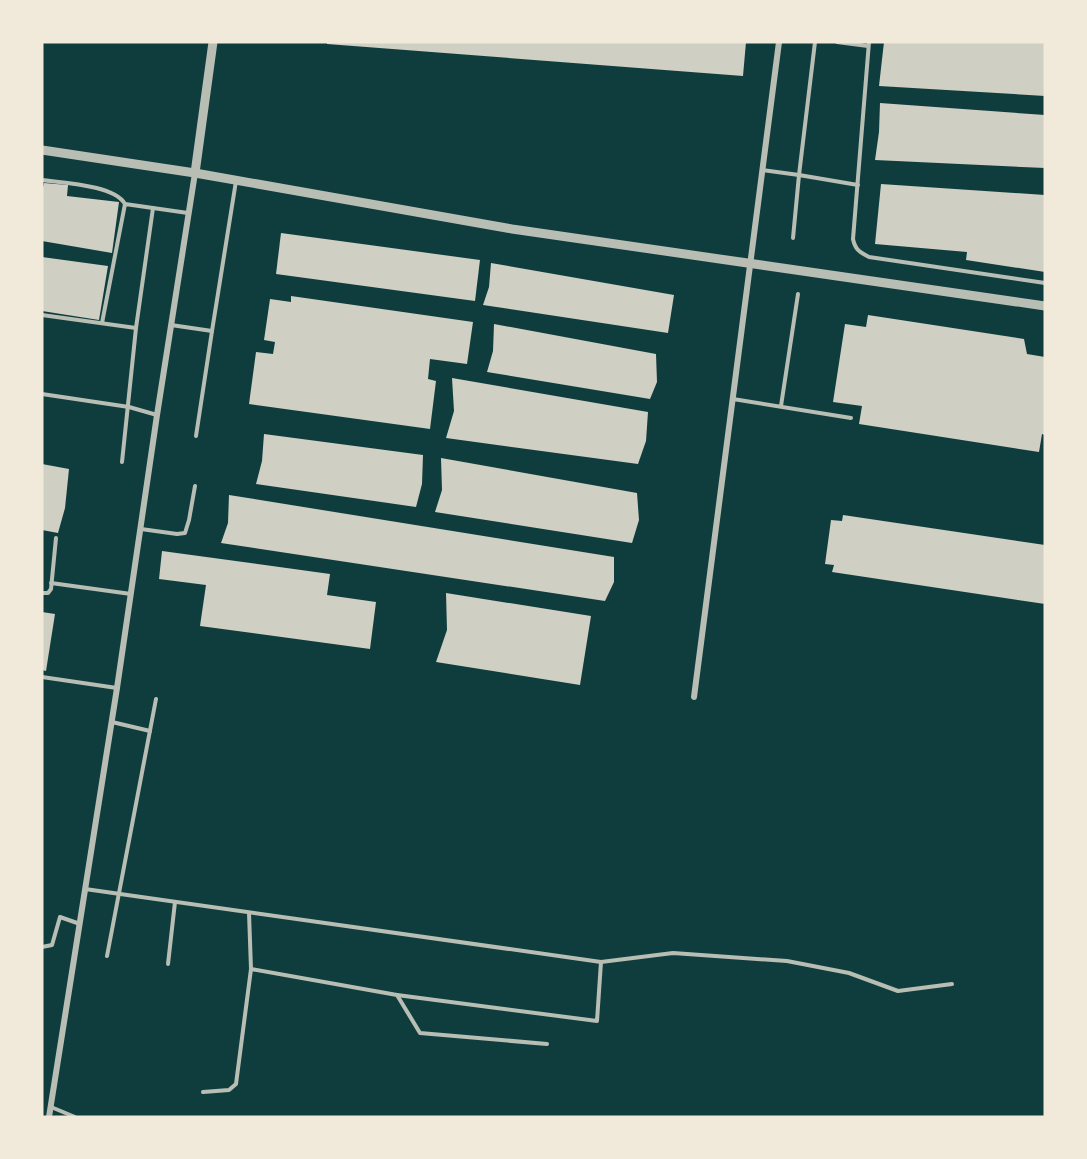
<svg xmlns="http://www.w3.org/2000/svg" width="1087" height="1159" viewBox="0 0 1087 1159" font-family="Commissioner,sans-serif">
	<rect width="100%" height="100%" fill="#0f3d3e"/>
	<g fill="#cfcfc3">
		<polygon points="327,42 746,42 743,76 327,44"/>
		<polygon points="884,42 1045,43 1045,96 879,86"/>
		<polygon points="880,103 1045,115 1045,168 875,160 879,132"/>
		<polygon points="44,183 68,185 67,196 119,202 112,253 42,241 42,192"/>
		<polygon points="881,184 1045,195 1045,272 966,260 967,252 875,244"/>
		<polygon points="281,233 480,260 475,301 276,274"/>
		<polygon points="42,257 108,266 99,320 42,311"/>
		<polygon points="491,263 674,295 668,333 483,305 489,287"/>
		<polygon points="291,296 473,322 467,364 430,359 428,379 436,381 430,429 249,404 256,352 273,354 275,342 264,340 270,299 291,302"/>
		<polygon points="868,315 1024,339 1027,354 1045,357 1045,435 1042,434 1039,452 859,424 862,406 833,402 845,324 866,327"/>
		<polygon points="494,324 656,354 657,382 650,399 487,372 493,351"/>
		<polygon points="452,378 648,412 646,441 638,464 446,438 454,411"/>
		<polygon points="264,434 423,455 422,484 416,507 256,484 262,461"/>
		<polygon points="441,458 637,493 639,520 632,543 435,512 442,490"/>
		<polygon points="42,464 69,469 65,508 58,533 42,530"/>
		<polygon points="229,495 614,557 614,582 605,601 221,543 228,523"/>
		<polygon points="843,515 1045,545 1045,604 832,572 834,565 825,564 831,520 842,521"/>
		<polygon points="162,551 330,574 327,595 376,602 370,649 200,626 206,585 159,579"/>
		<polygon points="446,593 591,616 580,685 436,662 447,630"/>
		<polygon points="42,612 55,614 46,671 42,670"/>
	</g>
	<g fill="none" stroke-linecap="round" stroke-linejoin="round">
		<g stroke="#b8beb3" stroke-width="4">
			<polyline points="837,42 868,46"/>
			<path d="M869 42 853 239C855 249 859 252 869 257L1045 283"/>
			<polyline points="762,170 799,175 815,42"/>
			<path d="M42 180C63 183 114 185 125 204"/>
			<polyline points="793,238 799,175 858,185"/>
			<polyline points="42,315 136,328"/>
			<polyline points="102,323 125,204 188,213"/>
			<polyline points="171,325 212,331 236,181"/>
			<polyline points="42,394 129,407 157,415"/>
			<polyline points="733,399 851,418"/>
			<polyline points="781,406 798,294"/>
			<polyline points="196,436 212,331"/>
			<polyline points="122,462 136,328 153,208"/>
			<polyline points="141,529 177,534 185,533 189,520 195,486"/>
			<polyline points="51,583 131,594"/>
			<polyline points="42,593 48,593 51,589 56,538"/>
			<polyline points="42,677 117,688"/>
			<polyline points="112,722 150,731"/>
			<polyline points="85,889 601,962 673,953 787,961 849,973 898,991 952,984"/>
			<polyline points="249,913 251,969 397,995 420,1033 547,1044"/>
			<polyline points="42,947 52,945 60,917 80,924"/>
			<polyline points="107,956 156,699"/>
			<polyline points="168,964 175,902"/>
			<polyline points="397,995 597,1021 601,962"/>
			<polyline points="203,1092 229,1090 236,1084 251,969"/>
			<polyline points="51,1107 75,1117"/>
		</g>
		<g stroke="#b8beb3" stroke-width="6">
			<polyline points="694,697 779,42"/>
			<polyline points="49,1117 117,688 157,415 195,173"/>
		</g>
		<g stroke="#b8beb3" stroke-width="9">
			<polyline points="42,150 195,173 512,229 1045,306"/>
			<polyline points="195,173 213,42"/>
		</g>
	</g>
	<rect width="1087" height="1159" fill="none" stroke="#f1e9da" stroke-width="87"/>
</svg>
